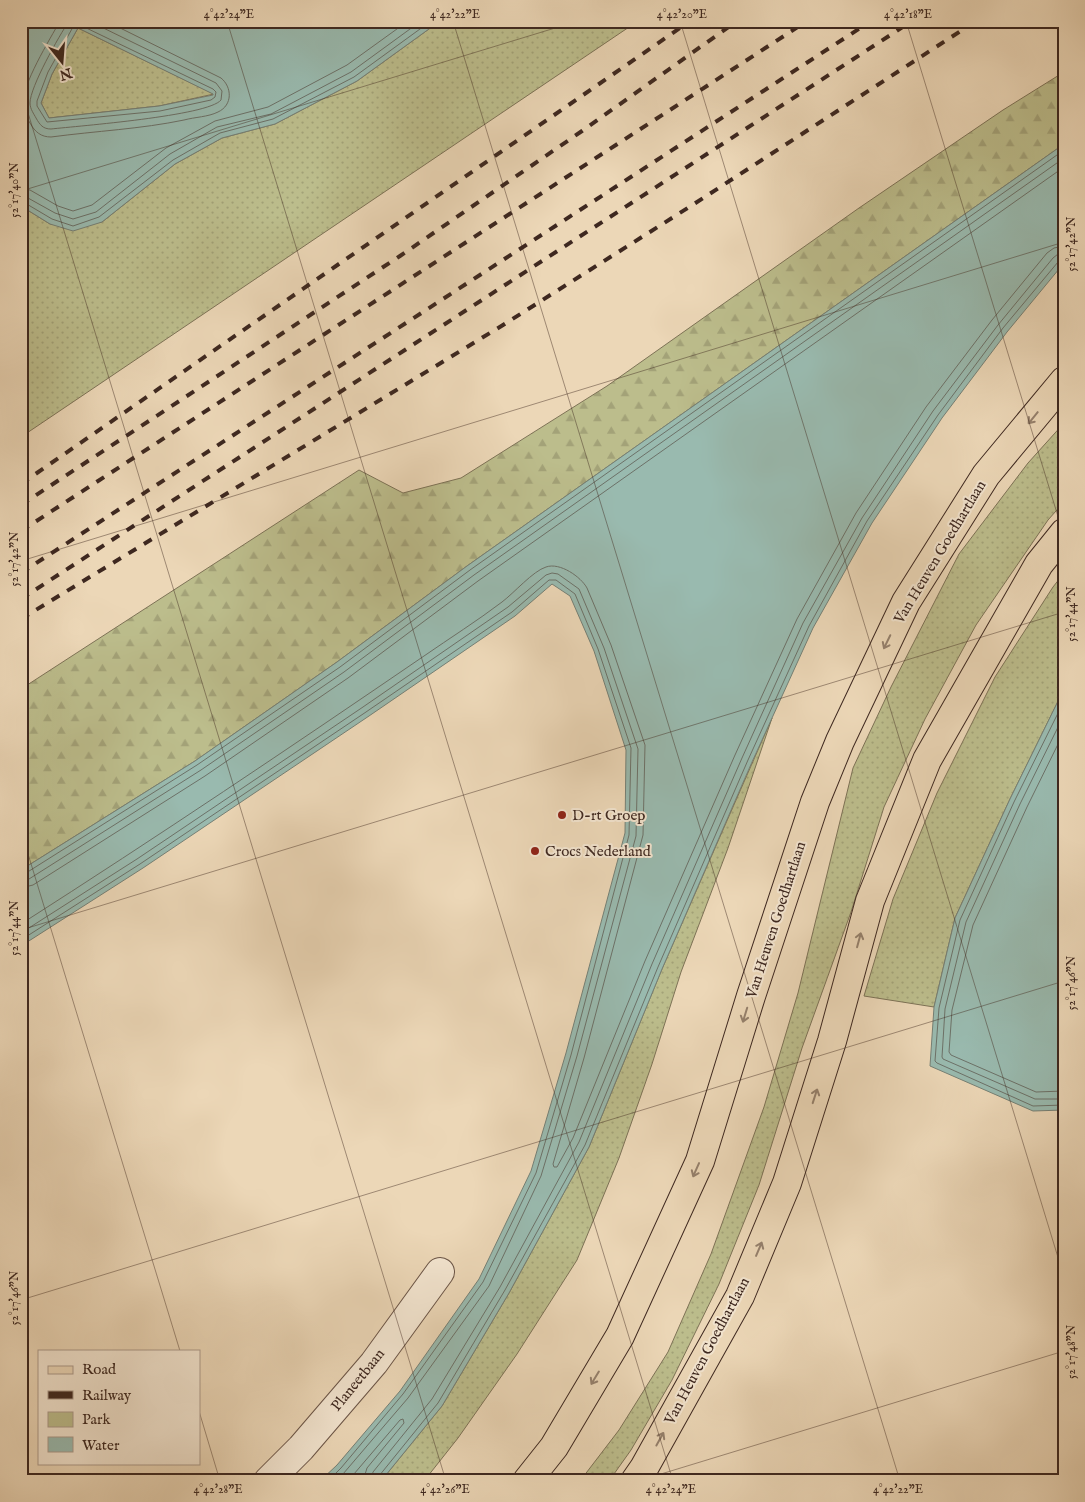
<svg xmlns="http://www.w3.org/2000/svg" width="1085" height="1502" viewBox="0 0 1085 1502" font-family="'IM FELL English',serif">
	<defs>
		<pattern id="green-dots" width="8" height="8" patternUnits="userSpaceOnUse" patternTransform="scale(1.25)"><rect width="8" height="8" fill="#bcbd8c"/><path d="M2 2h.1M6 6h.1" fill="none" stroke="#a3a278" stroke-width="1.8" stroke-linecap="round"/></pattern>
		<pattern id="forest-firs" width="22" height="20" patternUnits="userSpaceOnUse" patternTransform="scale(1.25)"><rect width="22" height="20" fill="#bcbd8c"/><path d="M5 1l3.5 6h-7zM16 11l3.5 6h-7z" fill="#a3a278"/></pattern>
	</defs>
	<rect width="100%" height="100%" fill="#ecd7b7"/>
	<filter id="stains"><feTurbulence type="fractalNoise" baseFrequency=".004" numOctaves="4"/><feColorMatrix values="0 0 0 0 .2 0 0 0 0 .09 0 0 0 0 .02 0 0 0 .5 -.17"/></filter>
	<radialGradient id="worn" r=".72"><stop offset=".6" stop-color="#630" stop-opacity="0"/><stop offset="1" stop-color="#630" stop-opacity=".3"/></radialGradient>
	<g fill="url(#green-dots)" stroke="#7d7256">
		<polygon points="440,21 638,21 21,437 21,206 50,224 102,222 175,164 222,138 275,124 357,81"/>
		<polygon points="78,28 214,94 159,106 49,118 41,103 52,74"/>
		<polygon points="1064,423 1064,502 1048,520 976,625 925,719 884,807 851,912 802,1048 759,1185 719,1284 672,1380 631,1450 609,1481 580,1481 619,1430 668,1352 711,1254 764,1107 798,993 853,768 891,687 959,554 1028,463"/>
		<polygon points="1064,573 1064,689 1010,799 955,918 934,1007 864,996 893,899 937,793 995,677 1053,587"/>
		<polygon points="772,718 728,848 681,972 652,1064 619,1158 577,1260 517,1354 458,1438 424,1481 381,1481 442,1406 509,1293 589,1147 662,969"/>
	</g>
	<polygon fill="url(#forest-firs)" stroke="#7d7256" points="1064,72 1064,144 467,566 337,662 195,761 21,870 21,689 359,470 403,493 461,478 607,386 859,208 1003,110"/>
	<g fill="#99baaf" stroke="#758076" fill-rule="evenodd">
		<path d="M26 21H440L357 81 275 124 222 138 175 164 102 222 73 231 50 224 21 206V31ZM78 28 213 94V95L159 106 49 118 41 103 52 74Z"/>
		<polygon points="1064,144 1064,263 1007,332 942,418 872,523 813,628 752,762 662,969 589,1147 509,1293 442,1406 381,1481 320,1481 337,1465 400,1391 479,1279 531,1171 566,1053 625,833 626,750 594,651 570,596 552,584 515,616 369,716 143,868 21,946 21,870 195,761 337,662 467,566"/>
		<polygon points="1064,689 1064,1110 1033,1111 930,1066 934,1007 955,918 1010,799"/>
	</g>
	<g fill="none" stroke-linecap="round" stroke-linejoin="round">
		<g stroke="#6c7168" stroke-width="1">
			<path d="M60 21C50 39 21 86 23 105 23 112 27 118 30 123 35 132 41 137 51 137 96 131 141 129 184 120 195 117 208 117 218 112 233 105 232 87 221 78L106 21"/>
			<path d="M69 21C59 36 30 87 30 103 30 109 34 114 36 118 40 125 43 129 51 129 78 126 208 116 221 100L222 91 216 83 89 21"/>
			<polygon points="78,24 213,89 216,92 215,97 211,100 160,111 47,122 37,106 37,101 48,72 73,27"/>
			<polyline points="21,189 30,190 58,206 73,211 92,205 166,148 215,121 268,107 347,65 408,21"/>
			<polyline points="21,196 28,198 55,213 73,219 96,212 170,154 217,127 271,114 351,72 421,21"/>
			<polyline points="21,202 25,203 52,219 73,226 99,217 173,160 220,133 273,119 354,77 431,21"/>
			<polyline points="1064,701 1014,802 960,920 939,1008 935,1061 937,1063 1033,1106 1064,1105"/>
			<polyline points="1064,715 1020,804 966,922 945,1009 942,1057 943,1059 1035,1099 1064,1099"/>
			<polyline points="1064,732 1027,807 973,925 952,1010 949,1052 951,1055 1036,1092 1064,1091"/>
			<polyline points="21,874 26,873 197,765 340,667 470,570 1064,150"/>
			<polyline points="21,881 29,879 201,770 344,672 474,575 1064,158"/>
			<polyline points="21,888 33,885 205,776 348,678 478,581 1064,167"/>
			<path d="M21 924C157 837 291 747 424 656 450 638 477 621 502 602 514 593 533 571 546 567 560 562 581 577 587 588L611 645 645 745 643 835 584 1058 553 1164 554 1167H557L573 1138 645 961 735 755 797 619 856 513 926 407 992 320 1047 253 1054 248 1064 246"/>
			<polyline points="21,933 137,859 363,707 508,607 546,575 552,573 558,574 579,589 604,648 638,749 636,836 577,1056 541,1176 489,1286 408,1398 337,1481"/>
			<polyline points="21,940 140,864 366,712 512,612 549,580 556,580 575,594 598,649 631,748 629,835 571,1055 536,1173 483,1282 403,1394 341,1468 328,1481"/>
			<polyline points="348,1481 400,1420 403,1419 404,1423 367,1468 363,1481"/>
			<polyline points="371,1481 373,1472 432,1399 500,1287 579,1142 652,964 742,758 803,623 862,518 933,411 998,325 1053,258 1058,254 1064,254"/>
			<polyline points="377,1481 379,1476 438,1403 505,1290 585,1145 658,967 748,760 809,626 867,521 938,415 1003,328 1058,262 1064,260"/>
		</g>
		<defs>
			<polyline id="minor" points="268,1481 301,1448 374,1363 440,1272"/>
			<g id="major">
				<polyline points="527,1481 554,1447 620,1336 700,1161 751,996 815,802 840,741 906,602 986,475 1064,381"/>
				<polyline points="635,1481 644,1468 740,1296 787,1183 832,1041 870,901 927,760 1039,564 1064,533"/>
			</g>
		</defs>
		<use href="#minor" stroke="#6a5446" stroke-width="30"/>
		<use href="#major" stroke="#3e2820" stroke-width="30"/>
		<use href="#minor" stroke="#f3e5d0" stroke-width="28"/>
		<use href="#major" stroke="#ecd7b7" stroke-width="28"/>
		<g stroke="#3e2820" stroke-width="4" stroke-dasharray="9 9" stroke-linecap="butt">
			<polyline points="21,484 690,21"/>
			<polyline points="21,505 400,256 582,131 737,21"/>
			<polyline points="21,531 807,21"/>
			<polyline points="21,573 871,21"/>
			<polyline points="21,599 912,21"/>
			<polyline points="21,619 503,325 694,204 976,21"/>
		</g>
	</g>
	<defs><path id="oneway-shaft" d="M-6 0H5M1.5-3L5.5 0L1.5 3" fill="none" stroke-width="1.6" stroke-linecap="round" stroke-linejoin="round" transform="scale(1.25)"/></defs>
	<g stroke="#95806c">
		<use href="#oneway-shaft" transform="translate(1033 418) rotate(129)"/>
		<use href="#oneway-shaft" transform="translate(887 642) rotate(116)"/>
		<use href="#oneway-shaft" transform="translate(859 940) rotate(-75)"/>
		<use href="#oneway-shaft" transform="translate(745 1015) rotate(107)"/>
		<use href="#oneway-shaft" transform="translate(815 1096) rotate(-72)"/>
		<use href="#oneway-shaft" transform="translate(696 1170) rotate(114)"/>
		<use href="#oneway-shaft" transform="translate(759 1249) rotate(-67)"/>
		<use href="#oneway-shaft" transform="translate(595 1378) rotate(121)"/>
		<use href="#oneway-shaft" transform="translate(660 1439) rotate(-61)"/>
	</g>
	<path fill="none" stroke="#3e2820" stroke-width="1" stroke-opacity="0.45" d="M227 21 673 1481M453 21 900 1481M680 21 1064 1277M906 21 1064 536M21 90 446 1481M21 191 578 21M21 561 1064 242M21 831 180 1351M21 930 1064 612M21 1300 1064 981M199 1411 220 1481M638 1481 1064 1351"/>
	<g fill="#8f2418" stroke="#f3e5d0" stroke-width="2">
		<circle cx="562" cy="815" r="5"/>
		<circle cx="535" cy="851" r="5"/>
	</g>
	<g text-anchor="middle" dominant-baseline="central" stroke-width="4" stroke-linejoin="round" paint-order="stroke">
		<g font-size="15" fill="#3e2820" stroke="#f3e5d0">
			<text transform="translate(940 552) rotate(-59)">Van Heuven Goedhartlaan</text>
			<text transform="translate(776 920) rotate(-72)">Van Heuven Goedhartlaan</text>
			<text transform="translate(707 1351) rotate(-62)">Van Heuven Goedhartlaan</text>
			<text transform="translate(358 1380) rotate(-51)">Planeetbaan</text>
		</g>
		<g font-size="15" fill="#3e2820" stroke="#f3e5d0" text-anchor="start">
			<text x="572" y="815">D-rt Groep</text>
			<text x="545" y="851">Crocs Nederland</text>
		</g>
	</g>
	<rect width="1085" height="1502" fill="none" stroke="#ecd7b7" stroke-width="55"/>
	<rect x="38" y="1350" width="162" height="115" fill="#f3e5d0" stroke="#ab998a"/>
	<rect x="48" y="1366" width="25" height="8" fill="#ecd7b7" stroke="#ab998a"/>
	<text x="82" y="1374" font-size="15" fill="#3e2820">Road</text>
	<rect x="48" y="1391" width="25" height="8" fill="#3e2820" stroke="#ab998a"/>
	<text x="82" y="1400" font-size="15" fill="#3e2820">Railway</text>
	<rect x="48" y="1412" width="25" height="15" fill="#bcbd8c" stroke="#ab998a"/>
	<text x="82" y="1424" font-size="15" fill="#3e2820">Park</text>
	<rect x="48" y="1437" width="25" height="15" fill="#99baaf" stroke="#ab998a"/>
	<text x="82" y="1450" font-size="15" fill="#3e2820">Water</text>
	<g transform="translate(62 62) rotate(163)" stroke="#f3e5d0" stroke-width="4" paint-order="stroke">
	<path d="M0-4L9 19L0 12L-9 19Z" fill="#3e2820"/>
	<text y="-8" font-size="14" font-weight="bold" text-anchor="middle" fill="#3e2820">N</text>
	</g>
	<rect x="28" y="28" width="1030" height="1446" fill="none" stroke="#3e2820" stroke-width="2"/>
	<g font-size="12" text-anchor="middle" fill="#3e2820">
		<text x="229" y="18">4°42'24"E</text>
		<text x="455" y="18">4°42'22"E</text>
		<text x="682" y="18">4°42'20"E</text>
		<text x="908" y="18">4°42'18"E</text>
		<text transform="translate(14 190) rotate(-90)" y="4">52°17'40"N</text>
		<text transform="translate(1071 244) rotate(-90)" y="4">52°17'42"N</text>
		<text transform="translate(14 559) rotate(-90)" y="4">52°17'42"N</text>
		<text transform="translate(1071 614) rotate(-90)" y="4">52°17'44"N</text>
		<text transform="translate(14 928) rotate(-90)" y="4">52°17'44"N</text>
		<text transform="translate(1071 983) rotate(-90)" y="4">52°17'46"N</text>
		<text transform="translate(14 1298) rotate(-90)" y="4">52°17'46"N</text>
		<text transform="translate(1071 1352) rotate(-90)" y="4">52°17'48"N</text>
		<text x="218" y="1493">4°42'28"E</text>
		<text x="445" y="1493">4°42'26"E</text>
		<text x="671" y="1493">4°42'24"E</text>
		<text x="898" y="1493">4°42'22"E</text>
	</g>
	<rect width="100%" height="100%" filter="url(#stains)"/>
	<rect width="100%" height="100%" fill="url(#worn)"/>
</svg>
